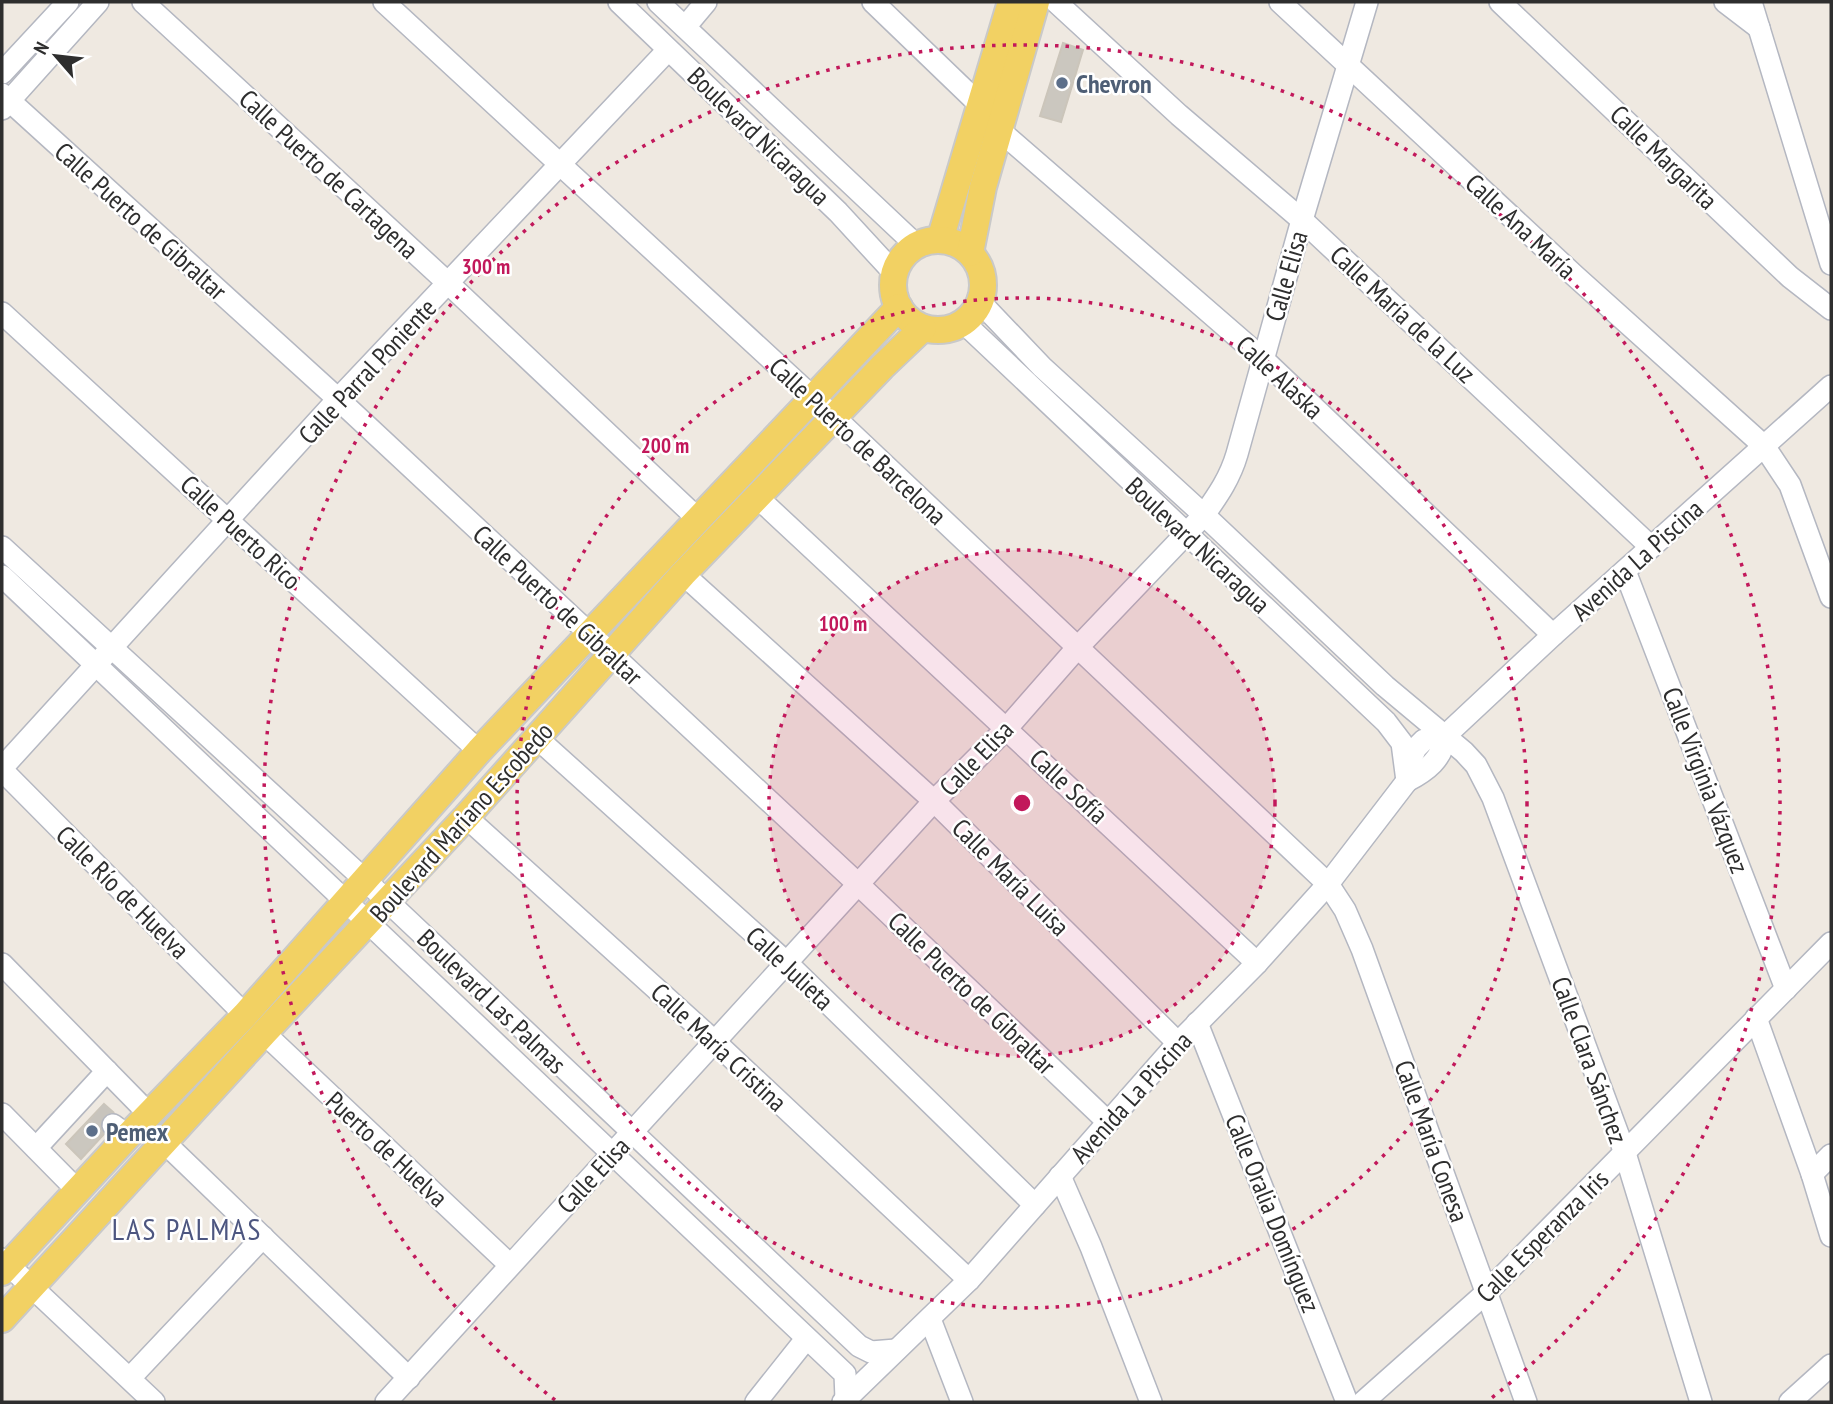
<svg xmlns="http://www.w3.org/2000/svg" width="1833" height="1404" viewBox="0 0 1833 1404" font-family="'PT Sans Narrow',sans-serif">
	<rect width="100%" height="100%" fill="#efe9e1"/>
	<g fill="#cbc7bf" stroke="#cbc5ba" stroke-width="2">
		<polygon points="1063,43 1083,50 1061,122 1040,116"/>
		<polygon points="104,1104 113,1112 102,1118 100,1124 104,1134 81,1159 66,1144"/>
	</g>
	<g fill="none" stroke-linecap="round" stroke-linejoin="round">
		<polyline stroke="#c8c4bd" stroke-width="21" stroke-dasharray="21 10" stroke-linecap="butt" points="97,1112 113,1125"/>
		<defs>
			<g id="minor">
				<polyline points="143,2 449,284 698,519"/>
				<polyline points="384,2 834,417 1328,884 1345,910 1362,949 1526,1402"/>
				<polyline points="619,2 838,212 895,274"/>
				<polyline points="658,2 917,246"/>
				<polyline points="873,2 980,105"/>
				<polyline points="1056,2 1179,115 1302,220 1651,547"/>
				<polyline points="1280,2 1575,276 1764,446 1790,485 1831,597"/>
				<polyline points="1500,2 1790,277 1831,309"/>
				<polyline points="1725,2 1759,28"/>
				<polyline points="1751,2 1831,264"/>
				<polyline points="685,27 706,2"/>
				<polyline points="2,73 68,2"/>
				<polyline points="2,94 338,399 858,884 1108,1122"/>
				<polyline points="2,109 98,2"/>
				<polyline points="998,129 1263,359 1553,635"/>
				<polyline points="980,302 1042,367 1204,515 1385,686 1464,752 1476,765 1493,798 1625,1153 1701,1402"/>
				<polyline points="2,313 479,751"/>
				<path d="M963 322 1386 722 1402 743 1407 781C1426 771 1443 759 1445 736"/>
				<polyline points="756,496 1257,963"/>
				<polyline points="2,547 365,880 859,1346 871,1352 896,1350"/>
				<polyline points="1625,571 1786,989"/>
				<polyline points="683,574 934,801 1178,1043"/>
				<polyline points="2,576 845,1374 846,1399"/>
				<polyline points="538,739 787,963 1035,1205"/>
				<polyline points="2,768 338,399 668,50"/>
				<polyline points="2,770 245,1015"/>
				<polyline points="466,817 714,1041 969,1280"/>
				<polyline points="2,964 149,1114"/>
				<polyline points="1756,1018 1812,1174 1831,1236"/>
				<polyline points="1197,1023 1347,1402"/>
				<polyline points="264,1033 510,1265"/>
				<polyline points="2,1114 77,1190"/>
				<polyline points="113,1125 128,1136"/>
				<polyline points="164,1142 409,1378"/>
				<polyline points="36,1148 107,1071"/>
				<polyline points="1812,1174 1831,1155"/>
				<polyline points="1060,1176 1091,1247 1151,1402"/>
				<polyline points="2,1259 154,1402"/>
				<polyline points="930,1319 962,1402"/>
				<polyline points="130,1378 263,1237"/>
				<path d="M386 1402 934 801 1007 728 1078 647 1204 515C1218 495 1230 478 1237 454L1302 220 1367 2"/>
				<polyline points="756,1402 806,1339"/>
				<polyline points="843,1402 969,1280 1178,1043 1257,963 1328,884 1407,781 1411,758 1416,748 1424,740 1445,736 1553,635 1831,386"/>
				<polyline points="1363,1402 1487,1292 1831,943"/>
				<polyline points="1790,1402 1831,1365"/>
			</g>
			<g id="major">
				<polyline points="940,240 1011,2"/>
				<circle cx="938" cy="285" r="45"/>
				<polyline points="970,253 983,187 1036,2"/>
				<polyline points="2,1272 128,1136 245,1015 479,751 899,307"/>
				<polyline points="2,1319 264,1033 466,817 683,574 882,367 923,328"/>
			</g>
		</defs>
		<use href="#minor" stroke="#b4b7c1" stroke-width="24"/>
		<use href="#major" stroke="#c9c9c9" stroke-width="30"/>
		<use href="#minor" stroke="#fff" stroke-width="21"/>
		<use href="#major" stroke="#f2d163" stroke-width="26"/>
	</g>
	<circle cx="1022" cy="803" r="253" fill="#c2185b" fill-opacity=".12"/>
	<g fill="none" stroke="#c2185b" stroke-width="3.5" stroke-dasharray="3.5 7">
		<circle cx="1022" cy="803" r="253"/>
		<circle cx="1022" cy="803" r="505"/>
		<path d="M555 1400A758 758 0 1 1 1489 1400"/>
	</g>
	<g fill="#5c6f8a" stroke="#fff" stroke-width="2.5">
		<circle cx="1062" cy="83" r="7"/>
		<circle cx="92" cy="1131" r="7"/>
	</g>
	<g text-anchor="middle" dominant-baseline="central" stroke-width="5" stroke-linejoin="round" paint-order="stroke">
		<g font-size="26" font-weight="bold" fill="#4e5e75" stroke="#fff" text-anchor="start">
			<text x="1076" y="83">Chevron</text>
			<text x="106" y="1131">Pemex</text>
		</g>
		<g font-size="26" fill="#2e2e2e" stroke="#fff">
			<text transform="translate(759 136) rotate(44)">Boulevard Nicaragua</text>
			<text transform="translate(1664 157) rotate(44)">Calle Margarita</text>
			<text transform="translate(329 174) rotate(43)">Calle Puerto de Cartagena</text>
			<text transform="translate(141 221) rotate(42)">Calle Puerto de Gibraltar</text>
			<text transform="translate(1521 226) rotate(43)">Calle Ana María</text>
			<text transform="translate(1286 276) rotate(-74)">Calle Elisa</text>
			<text transform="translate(1403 314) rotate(43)">Calle María de la Luz</text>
			<text transform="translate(367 371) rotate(-47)">Calle Parral Poniente</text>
			<text transform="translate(1280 377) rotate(43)">Calle Alaska</text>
			<text transform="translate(858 441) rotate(43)">Calle Puerto de Barcelona</text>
			<text transform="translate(241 532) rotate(43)">Calle Puerto Rico</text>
			<text transform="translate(1198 545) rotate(43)">Boulevard Nicaragua</text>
			<text transform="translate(1637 560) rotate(-42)">Avenida La Piscina</text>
			<text transform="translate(558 605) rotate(43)">Calle Puerto de Gibraltar</text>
			<text transform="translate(976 758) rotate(-46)">Calle Elisa</text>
			<text transform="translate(1706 780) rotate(69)">Calle Virginia Vázquez</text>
			<text transform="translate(1069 786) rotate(43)">Calle Sofía</text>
			<text transform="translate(461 822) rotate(-48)">Boulevard Mariano Escobedo</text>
			<text transform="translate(1011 877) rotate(45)">Calle María Luisa</text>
			<text transform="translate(123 892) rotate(45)">Calle Río de Huelva</text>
			<text transform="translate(790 968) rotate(43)">Calle Julieta</text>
			<text transform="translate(972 993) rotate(44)">Calle Puerto de Gibraltar</text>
			<text transform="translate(492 1001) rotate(44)">Boulevard Las Palmas</text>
			<text transform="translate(719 1047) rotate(43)">Calle María Cristina</text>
			<text transform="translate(1590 1060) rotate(70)">Calle Clara Sánchez</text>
			<text transform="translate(1131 1097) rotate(-48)">Avenida La Piscina</text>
			<text transform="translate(1432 1141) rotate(70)">Calle María Conesa</text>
			<text transform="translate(387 1149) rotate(43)">Puerto de Huelva</text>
			<text transform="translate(593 1175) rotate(-47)">Calle Elisa</text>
			<text transform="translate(1273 1213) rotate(68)">Calle Oralia Domínguez</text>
			<text transform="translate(1542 1236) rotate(-45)">Calle Esperanza Iris</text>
		</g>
		<g font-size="30" letter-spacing="2" fill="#4d5680" stroke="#fff">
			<text x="187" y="1228">LAS PALMAS</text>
		</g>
	</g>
	<circle cx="1022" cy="803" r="10" fill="#c2185b" stroke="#fff" stroke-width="3.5"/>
	<g font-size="21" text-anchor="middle" font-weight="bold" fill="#c2185b" stroke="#fff" stroke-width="5" stroke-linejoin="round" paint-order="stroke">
		<text x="486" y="274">300 m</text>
		<text x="665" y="453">200 m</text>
		<text x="843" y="631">100 m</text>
	</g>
	<rect width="1833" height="1404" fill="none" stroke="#2e2e2e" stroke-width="7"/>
	<g transform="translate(56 56) rotate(298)" stroke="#ffffff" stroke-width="5" paint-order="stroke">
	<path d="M0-5L12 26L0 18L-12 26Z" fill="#2e2e2e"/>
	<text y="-10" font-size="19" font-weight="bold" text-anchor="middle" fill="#2e2e2e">N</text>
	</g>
</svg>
